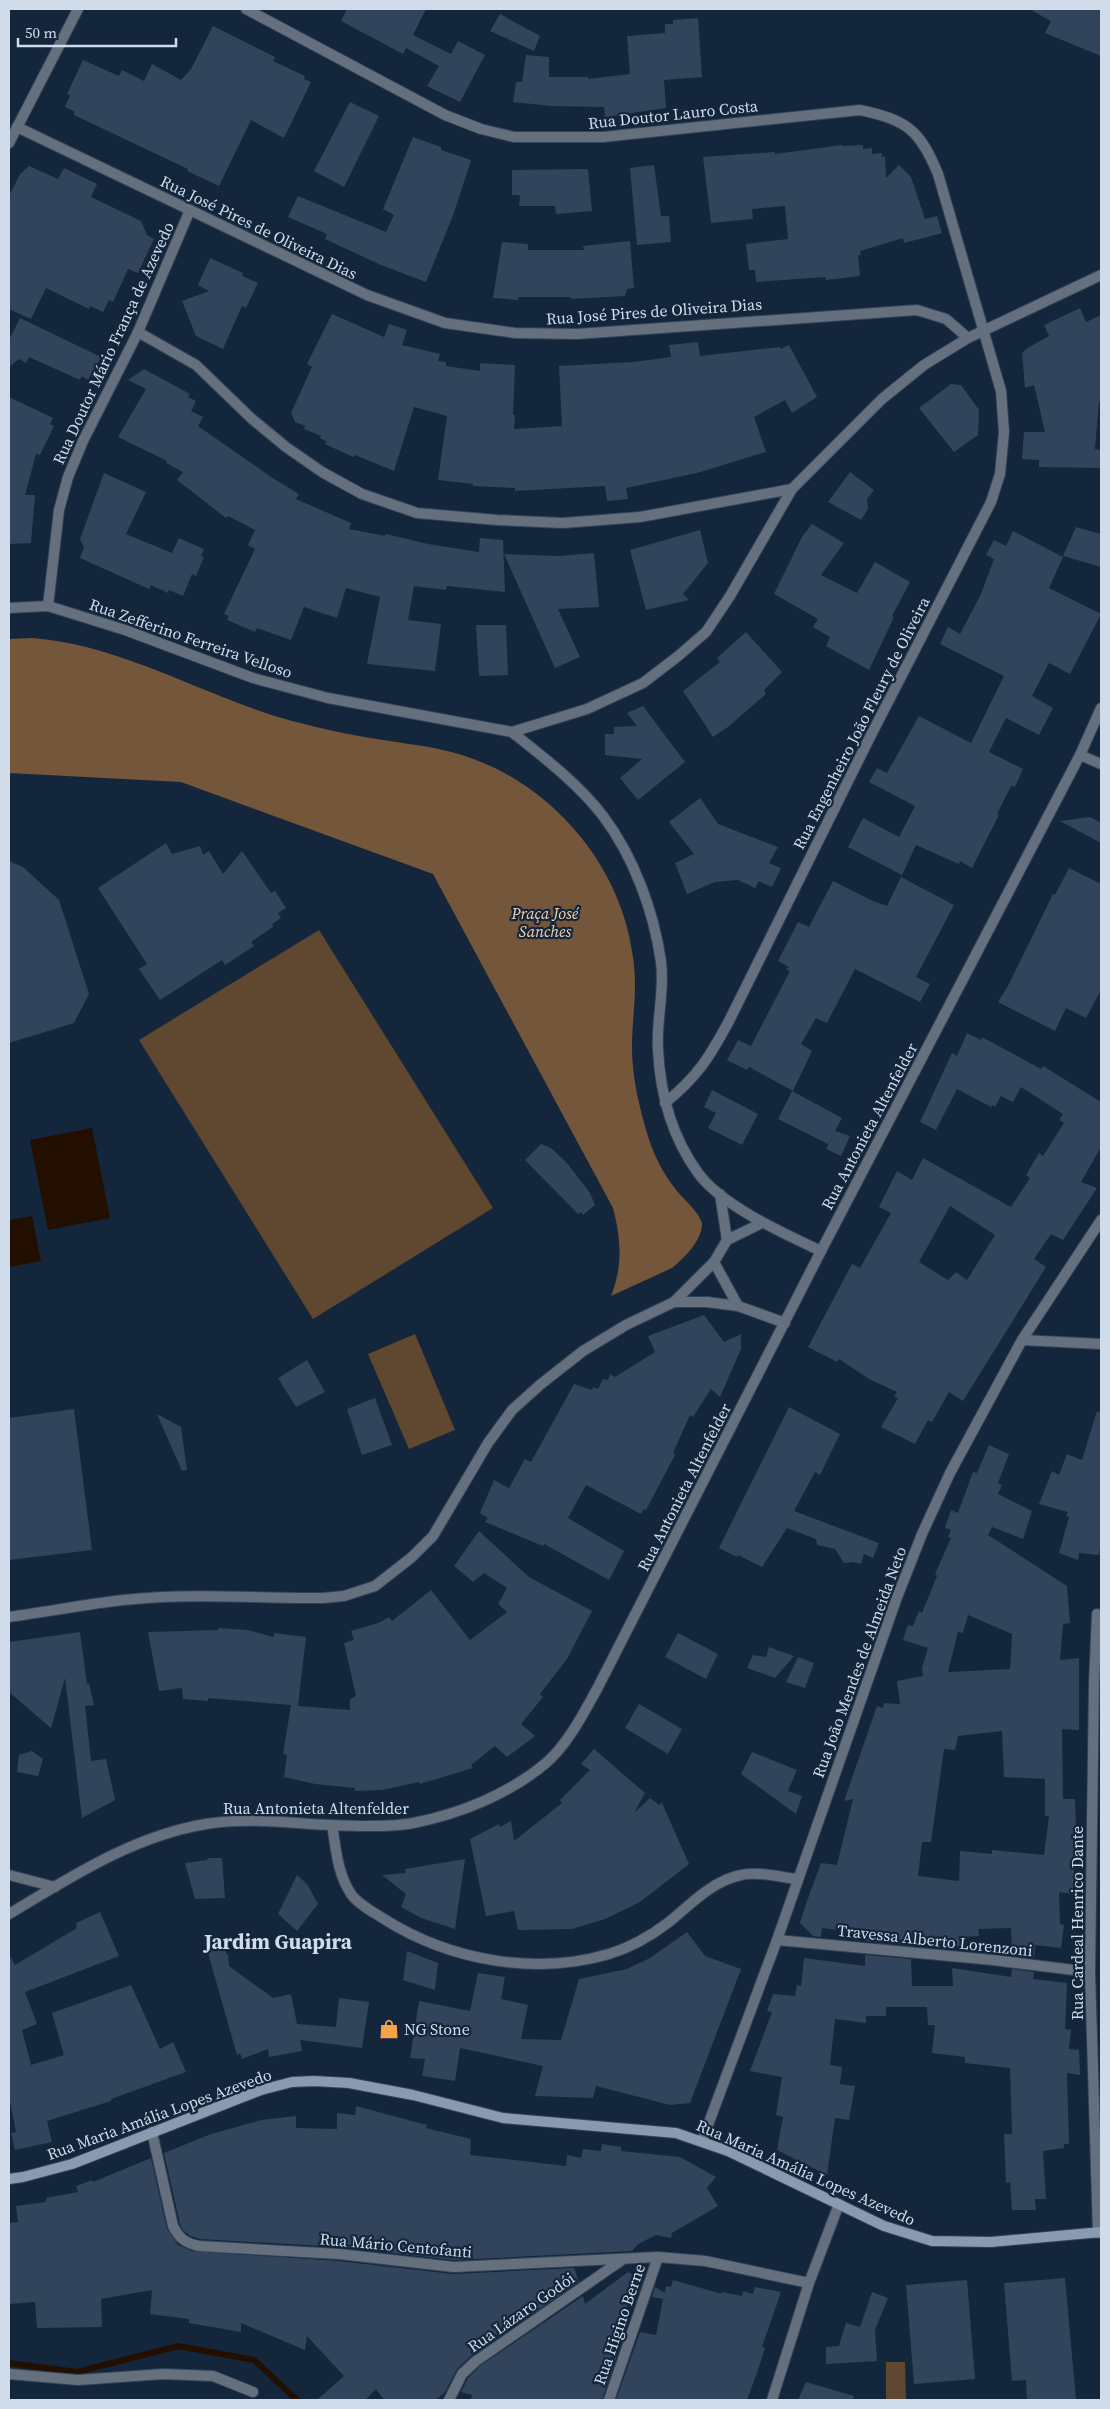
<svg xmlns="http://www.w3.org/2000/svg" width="1110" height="2409" viewBox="0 0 1110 2409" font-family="'Source Serif 4',serif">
	<rect width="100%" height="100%" fill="#13263b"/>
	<g fill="#604830">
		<polygon points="319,930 493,1208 313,1319 139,1040"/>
		<polygon points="415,1334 455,1430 409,1449 368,1354"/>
		<polygon points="886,2362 905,2362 906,2400 886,2400"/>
	</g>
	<path fill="#74563b" d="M32 638C124 645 204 697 292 721 320 728 349 735 377 739 405 744 434 746 462 755 551 783 621 864 633 957 638 990 632 1016 632 1048 632 1076 639 1106 647 1133 653 1154 663 1174 677 1191 686 1202 697 1210 702 1223 702 1241 685 1257 672 1268L611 1296C623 1266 621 1239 613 1208L433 874 181 782 9 773V639Z"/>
	<g fill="#220f00">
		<polygon points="92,1128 110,1218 48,1230 30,1140"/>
		<polygon points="32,1216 41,1261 9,1267 9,1220"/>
	</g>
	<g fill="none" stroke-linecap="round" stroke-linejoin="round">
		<polyline stroke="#220f00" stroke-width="6" points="9,2363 77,2372 178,2346 254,2360 297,2400"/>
	</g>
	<g fill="#31445c" fill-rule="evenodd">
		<polygon points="347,9 426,9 413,35 451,54 458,41 485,55 460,102 427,86 439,66 406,48 403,54 341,21"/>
		<polygon points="1029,9 1101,9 1101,56 1045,33 1051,21"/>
		<polygon points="500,14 540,36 534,51 490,31"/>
		<polygon points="698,18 702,77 664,80 666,108 605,117 604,107 552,106 513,102 516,82 522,82 526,55 549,57 549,77 588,77 588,79 630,74 627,36 665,33 665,24 673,24 673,20"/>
		<polygon points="213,26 275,57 273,61 305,76 304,79 311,82 284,138 251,120 219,186 187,171 188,169 74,115 74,111 65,107 70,95 67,94 83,60 119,76 122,70 144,81 152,64 181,80 191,69"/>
		<polygon points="350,102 379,116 344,187 314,171"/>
		<polygon points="413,137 441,147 441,150 471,160 454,213 426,282 381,265 325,239 327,234 288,217 298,196 386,232 394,215 383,209"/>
		<polygon points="842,145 842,146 863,145 863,149 872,148 872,154 882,153 882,157 885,156 886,178 899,165 911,177 925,219 937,216 942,233 904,243 903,238 860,251 861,255 858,255 860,276 826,280 825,277 756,282 755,270 749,270 746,244 788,239 785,206 752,209 753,219 711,223 703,157 775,152 775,154"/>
		<polygon points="654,165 661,216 669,216 671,242 637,245 630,168"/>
		<polygon points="29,166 58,179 64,168 97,184 91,197 141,221 147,235 154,239 138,273 128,269 113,302 109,300 103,312 90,306 89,309 46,288 31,319 9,309 9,196 20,174"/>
		<polygon points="588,169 592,211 556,214 555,206 519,206 520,195 512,195 512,170"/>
		<polygon points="630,241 634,288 627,289 625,296 571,299 571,297 518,297 518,300 493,298 502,242 528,244 528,250 584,250 583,246"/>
		<polygon points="210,258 243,273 242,276 258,283 246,308 242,306 223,349 196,336 182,301 209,291 198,285"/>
		<polygon points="1080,308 1086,322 1101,315 1101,402 1099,402 1095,449 1101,450 1101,468 1039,467 1039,460 1022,459 1024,432 1045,432 1034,385 1025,388 1022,353 1029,347 1049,336 1044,325"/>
		<polygon points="332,314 384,337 389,324 407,330 402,345 440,354 438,361 446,362 446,366 480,371 480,363 515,365 513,415 515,415 514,429 562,426 559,366 633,362 671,357 669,345 698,342 700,356 780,347 781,349 789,345 817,397 792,413 785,400 754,417 766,452 697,473 626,488 628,499 607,501 605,486 515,491 515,488 473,486 473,484 438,480 447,416 414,407 394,471 355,455 353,457 325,444 326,441 320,438 321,436 304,429 305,426 295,422 291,413 312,367 307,364"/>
		<polygon points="20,318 101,357 88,380 82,376 80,380 29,357 26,363 19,359 9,367 9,340"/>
		<polygon points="144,369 190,394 188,397 196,401 191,411 203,417 198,426 271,477 299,494 296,499 351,523 349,529 385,536 386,534 428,544 479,552 480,538 503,540 505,592 447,586 446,590 414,586 408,620 441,624 435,671 367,664 380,597 346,588 337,618 304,607 291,640 257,628 255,632 227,620 229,616 224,614 255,549 248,545 255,530 228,516 226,518 177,480 183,472 166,463 167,461 118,437 146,389 128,380"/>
		<polygon points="951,384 961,385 979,410 978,435 954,452 919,408"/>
		<polygon points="9,397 53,418 50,424 54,426 40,455 36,454 25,495 35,495 31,543 9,544"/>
		<polygon points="850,472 874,490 867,499 868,509 861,520 828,502"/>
		<polygon points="104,473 146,492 126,534 172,553 179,538 204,549 201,556 204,557 196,576 192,574 183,596 169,590 168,593 151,585 149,589 80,558 84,547 80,539"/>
		<polygon points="812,524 844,543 821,575 857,593 875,562 910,582 892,616 894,617 869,670 826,646 830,637 813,627 818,619 774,594 802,537"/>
		<polygon points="1076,527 1101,534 1101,567 1063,556"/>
		<polygon points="700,530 708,563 683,594 689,600 646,610 630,550"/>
		<polygon points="1013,531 1063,557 1049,588 1101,614 1070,674 1049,663 1032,696 1053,708 1039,735 1006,718 989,752 1023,769 1015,787 1011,786 997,814 999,815 972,868 960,861 959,864 916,845 902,875 848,847 863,818 899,837 915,806 869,782 877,768 887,773 919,716 971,743 1004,676 940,644 948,627 960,634 981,594 994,559 986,555 994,540 1006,546"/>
		<polygon points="594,553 599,607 558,609 580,657 555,668 504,554 559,556"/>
		<polygon points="476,625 506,625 508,675 479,676"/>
		<polygon points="746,632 782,672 764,690 766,694 728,727 713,737 683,691 720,662 717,658"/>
		<polygon points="643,706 685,762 638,800 620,778 642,759 605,755 605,734 614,734 614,727 637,726 627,713"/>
		<polygon points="700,798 718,824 778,847 769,863 781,868 772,887 759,881 755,888 738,880 715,882 687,894 675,863 694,854 669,822"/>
		<polygon points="1090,817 1101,823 1101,843 1060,821"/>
		<polygon points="166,843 172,854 200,846 203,855 209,851 223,874 242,851 271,893 275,891 286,908 278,913 281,918 272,924 273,927 251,942 254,946 225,965 222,960 160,1000 139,969 147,964 98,888"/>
		<polygon points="9,861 23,867 59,900 89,994 74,1023 9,1043"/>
		<polygon points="1069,868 1101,884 1101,990 1086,1018 1066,1008 1055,1031 998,1002 1009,984 1053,894 1055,895"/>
		<polygon points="901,877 954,905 916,977 930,984 920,1002 855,969 827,1023 816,1018 801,1044 812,1051 793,1091 749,1067 747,1070 727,1060 738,1040 751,1046 790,971 786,969 789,967 778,961 798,922 809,927 833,881 873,901 887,906"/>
		<path d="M967 1033 981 1040 982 1037 1041 1069 1043 1066 1101 1102V1147L1081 1182 1097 1188 1063 1240 1051 1234 1034 1259 1046 1267 963 1401 949 1392 932 1422 928 1420 915 1444 881 1427 898 1398 894 1396 897 1392 869 1379 839 1359 837 1362 808 1347 852 1264 860 1268 891 1213 879 1207 897 1171 912 1180 923 1158 1011 1207 1030 1178 1026 1175 1039 1153 1043 1156 1064 1123 1059 1120 1063 1114 1021 1087 1013 1102 1001 1096 995 1107 992 1105 991 1107 957 1089 936 1130 920 1122 952 1053 957 1056ZM950 1206 995 1235 967 1280 956 1272 948 1280 919 1262Z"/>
		<polygon points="712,1090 758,1114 742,1145 708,1128 716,1113 704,1107"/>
		<polygon points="792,1091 842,1118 828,1144 778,1119"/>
		<polygon points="835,1131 850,1136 841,1156 826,1149"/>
		<polygon points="541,1144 551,1148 567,1163 590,1193 595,1205 583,1215 581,1212 578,1214 525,1160"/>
		<polygon points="704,1315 724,1342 741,1334 741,1349 720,1397 711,1389 693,1417 690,1415 673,1453 675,1455 646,1510 644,1509 641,1514 586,1485 568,1518 624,1551 609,1580 544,1544 543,1546 485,1522 488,1518 480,1513 494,1480 509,1488 525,1459 531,1462 574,1384 592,1390 593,1387 598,1389 603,1379 608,1380 610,1374 615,1377 655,1352 648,1336"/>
		<polygon points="307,1360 325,1392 296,1407 278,1378"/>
		<polygon points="375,1398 392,1445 362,1455 347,1409"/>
		<polygon points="789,1407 840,1434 820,1475 815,1472 794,1511 879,1543 873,1558 864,1554 861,1564 853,1562 844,1563 835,1549 817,1545 816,1539 787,1528 762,1567 738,1555 737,1557 719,1548"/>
		<polygon points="74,1409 92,1550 9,1560 9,1418"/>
		<polygon points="1097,1411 1101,1412 1101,1541 1099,1555 1079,1553 1078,1560 1059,1553 1069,1517 1066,1516 1068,1512 1039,1504 1052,1471 1059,1475 1067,1454 1082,1460"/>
		<polygon points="157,1414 181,1427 187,1470 182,1471"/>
		<path d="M989 1445 1009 1454 998 1483 1002 1485 998 1494 1032 1511 1023 1539 992 1527 988 1535 1067 1586 1070 1623 1063 1624 1060 1660 1079 1658V1730L1062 1729 1063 1799H1075L1076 1827 1073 1894 1059 1892 1060 1924 1064 1925 1061 1948 1035 1945 1034 1958 1012 1955 1011 1928 978 1929 979 1936 961 1937 962 1946 946 1947 945 1944 911 1942V1945L865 1941V1933L822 1928 821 1937 813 1936 800 1923 807 1901 821 1863 837 1865 853 1799 844 1801 877 1706 883 1708 884 1703 900 1704 897 1681 923 1676 922 1668 928 1648 903 1640 908 1625 913 1626 919 1611 922 1613 937 1576 935 1574 951 1538 948 1537 951 1530 945 1528 951 1510 958 1513 973 1472 977 1473ZM968 1615 1012 1634 1010 1669 948 1672 958 1632 963 1633ZM1002 1731 1004 1777 1045 1779V1816H1049L1044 1855 992 1850V1854L960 1851 959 1881 918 1876 922 1842H931L944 1749 955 1750 958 1736Z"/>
		<polygon points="479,1531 529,1577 592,1611 567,1659 540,1694 543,1697 521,1724 535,1736 507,1757 495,1746 471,1765 473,1768 420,1784 419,1782 382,1790 355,1791 355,1788 315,1784 284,1777 287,1755 283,1754 291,1705 208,1698 208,1701 183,1699 182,1688 159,1691 148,1632 218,1630 218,1628 247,1630 274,1637 274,1633 306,1637 298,1706 350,1710 350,1699 356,1696 344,1643 354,1640 351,1631 378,1623 389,1617 392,1621 431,1590 470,1640 507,1612 498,1604 507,1588 484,1573 473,1582 454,1566"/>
		<polygon points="80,1632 87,1684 89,1684 94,1705 85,1706 91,1761 106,1759 115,1800 82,1818 65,1678 51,1728 9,1692 9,1642"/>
		<polygon points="678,1633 718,1654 706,1679 665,1657"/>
		<polygon points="769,1647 794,1656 775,1678 747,1668 753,1655 766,1657"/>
		<polygon points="798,1657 814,1663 805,1688 786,1682"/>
		<polygon points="639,1704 682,1729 668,1754 625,1728"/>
		<polygon points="594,1749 645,1793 634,1813 650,1798 659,1805 662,1803 689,1864 640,1902 605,1919 572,1929 518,1930 514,1911 486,1916 470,1839 499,1824 500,1827 511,1821 514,1841 562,1803 560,1800 590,1770 581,1764"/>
		<polygon points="32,1751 43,1759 38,1776 17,1772 19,1755"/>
		<polygon points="752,1752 797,1770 788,1791 802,1796 796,1814 741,1774"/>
		<polygon points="208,1858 222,1858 225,1898 195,1899 185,1863 207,1860"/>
		<polygon points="465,1859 455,1929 421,1918 401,1907 406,1894 382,1875 406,1873 405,1869"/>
		<polygon points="297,1875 307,1884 318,1904 297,1931 278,1914"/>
		<polygon points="100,1912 119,1956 25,1992 37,2024 22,2030 31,2065 64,2055 52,2013 131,1985 160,2049 173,2042 186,2072 111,2099 111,2101 47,2121 52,2142 15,2150 11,2133 16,2132 9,2096 9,1954 15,1965 77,1928 76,1923"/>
		<polygon points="687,1932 705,1956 741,1969 690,2103 670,2105 596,2086 593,2098 535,2096 543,2066 460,2048 455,2081 422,2076 425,2059 410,2058 419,2001 470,2011 478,1973 505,1977 501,1999 528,2005 521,2039 561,2040 579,1979 627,1969 650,1958"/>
		<polygon points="227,1941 226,1955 228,1954 229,1966 273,1998 291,1994 297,2024 336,2027 339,1998 369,2002 362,2048 300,2040 302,2051 269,2057 268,2049 242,2059 240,2053 237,2055 206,1946"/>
		<polygon points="407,1951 438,1963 435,1990 403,1980"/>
		<polygon points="865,1955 911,1959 912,1986 953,1986 952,1968 1011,1977 1012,1969 1034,1972 1033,1979 1067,1983 1065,2029 1071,2030 1069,2049 1079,2050 1080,2075 1067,2073 1069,2144 1064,2144 1064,2148 1043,2151 1046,2199 1035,2199 1036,2210 1012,2210 1010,2182 1006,2183 1004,2134 1012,2134 1010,2068 965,2063 965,2057 932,2053 935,2025 928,2025 927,2007 886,2007 886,2016 866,2016 866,2023 835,2019 830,2065 842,2067 840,2084 855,2086 849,2120 835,2118 827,2175 777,2150 783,2117 776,2115 782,2077 750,2071 772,2012 767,2011 773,1994 795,1996 797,1985 801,1986 804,1958 865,1966"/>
		<polygon points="356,2106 427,2125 426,2128 471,2139 470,2155 566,2166 567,2155 581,2158 583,2149 601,2151 602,2144 621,2147 621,2151 680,2157 716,2177 707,2188 718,2206 672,2233 671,2238 656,2235 638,2244 632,2251 454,2260 340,2247 200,2239 190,2236 183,2230 180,2224 164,2153 211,2134 261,2120 296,2116 296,2128 337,2129 337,2113 355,2115"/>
		<polygon points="151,2158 167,2229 178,2245 192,2251 338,2261 453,2274 574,2268 579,2282 471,2356 457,2369 445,2392 436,2400 384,2400 376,2389 365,2400 317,2400 344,2376 307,2336 305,2350 241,2323 241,2332 189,2323 189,2319 150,2314 152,2290 101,2299 102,2327 37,2328 35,2302 9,2304 9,2223 18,2222 16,2206 46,2202 46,2198 78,2192 76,2186 92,2180 93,2182"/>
		<polygon points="628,2272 643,2281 638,2294 632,2293 620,2328 626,2329 602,2400 471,2400 472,2395 461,2392 468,2378 480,2366 583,2296 585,2304"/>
		<polygon points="1065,2278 1076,2400 1027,2400 1026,2380 1012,2381 1004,2283"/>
		<polygon points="673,2280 722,2294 722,2292 742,2296 743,2291 753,2294 755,2287 781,2292 762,2347 765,2348 758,2370 747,2400 616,2400 640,2332 656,2335 663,2299 652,2297 655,2287 665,2293 666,2286 671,2287"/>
		<polygon points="967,2280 975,2379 914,2384 906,2285"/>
		<polygon points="872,2292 888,2298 875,2330 877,2361 826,2364 826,2347 839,2346 846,2323 860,2327"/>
		<polygon points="806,2382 854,2396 853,2400 798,2400"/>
	</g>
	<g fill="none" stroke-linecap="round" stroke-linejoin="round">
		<defs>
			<g id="minor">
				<path d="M246 9 445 115 481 129 514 137H603L860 110C907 120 920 130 938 174L1001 391 1004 432 1000 474 991 502 870 737 729 1021C709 1058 698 1076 665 1103"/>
				<polyline points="17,127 367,295 445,323 515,333 577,334 917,310 946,319 968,338"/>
				<polyline points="9,143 78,9"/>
				<polyline points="138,332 196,365 252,419 286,447 322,472 362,494 417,513 497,520 563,523 640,517 792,489"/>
				<polyline points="48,606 59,510 68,477 83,441 138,332 190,210"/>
				<polyline points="9,608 48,606 125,630 253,678 328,698 512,732 587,709 643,683 677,657 706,632 730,596 792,489 882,399 924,365 968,338 1101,275"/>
				<path d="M512 732C543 757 579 784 603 816 634 857 654 912 661 962 665 991 656 1020 658 1049 660 1093 672 1137 698 1173 722 1206 785 1234 821 1251"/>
				<polyline points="1080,755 1101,764"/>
				<polyline points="727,1240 762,1223"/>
				<polyline points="714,1262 738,1306"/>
				<polyline points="674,1302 714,1262 727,1240 720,1194"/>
				<polyline points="1022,1340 1101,1344"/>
				<polyline points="1097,1614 1094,1684 1090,1972 1098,2233"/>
				<path d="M9 1617C60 1610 111 1599 163 1597 216 1594 269 1599 323 1598L344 1596 375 1586 412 1557 433 1536 488 1443 512 1410 541 1384 583 1351 626 1325 674 1302H707L738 1306 785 1323"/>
				<path d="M332 1825C336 1848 337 1873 351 1894 358 1904 373 1912 384 1919 449 1960 534 1976 609 1954 629 1948 652 1935 669 1922 691 1904 712 1881 741 1875 758 1871 779 1877 797 1879"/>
				<polyline points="9,1875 55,1887"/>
				<path d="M9 1914C71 1877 133 1836 206 1824 247 1817 289 1823 330 1825 352 1826 393 1827 413 1823 460 1814 509 1794 546 1763 568 1744 583 1714 597 1689L821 1251 1080 755 1101 708"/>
				<polyline points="777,1940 993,1960 1090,1972"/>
				<path d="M152 2132 173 2226C179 2238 185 2243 199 2246L339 2254 454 2267 658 2257 705 2261 809 2283"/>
				<polyline points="702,2141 777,1940 896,1600 922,1534 950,1473 1022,1340 1101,1220"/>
				<polyline points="9,2374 78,2380 163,2374 213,2376 253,2392"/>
				<polyline points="449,2400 462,2374 476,2361 622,2260"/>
				<polyline points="609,2400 658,2257"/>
			</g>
			<polyline id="tertiary" points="772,2400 809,2283 839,2204"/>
			<polyline id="secondary" points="9,2179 23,2177 72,2164 261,2090 292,2082 314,2081 349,2083 413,2095 503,2118 676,2133 728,2151 884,2226 932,2241 991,2242 1101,2232"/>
		</defs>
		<use href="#minor" stroke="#314357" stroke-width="12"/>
		<use href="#tertiary" stroke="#314357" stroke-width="12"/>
		<use href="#secondary" stroke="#314357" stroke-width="12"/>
		<use href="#minor" stroke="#65707e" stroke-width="10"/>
		<use href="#tertiary" stroke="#65707e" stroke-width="10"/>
		<use href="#secondary" stroke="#899ab1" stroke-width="10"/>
	</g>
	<defs>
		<symbol id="shop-bare" viewBox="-9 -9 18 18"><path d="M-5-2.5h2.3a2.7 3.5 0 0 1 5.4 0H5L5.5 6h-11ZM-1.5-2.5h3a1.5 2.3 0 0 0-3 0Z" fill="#f6a248" stroke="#13263b" stroke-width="2.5" paint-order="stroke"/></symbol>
	</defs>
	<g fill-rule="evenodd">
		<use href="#shop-bare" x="375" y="2015" width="28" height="28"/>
	</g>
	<g text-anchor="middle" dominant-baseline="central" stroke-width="4.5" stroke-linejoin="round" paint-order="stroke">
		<g font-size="16" fill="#d0dcea" stroke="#13263b">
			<text transform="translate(673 114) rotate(-6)">Rua Doutor Lauro Costa</text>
			<text transform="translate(259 227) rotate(26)">Rua José Pires de Oliveira Dias</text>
			<text transform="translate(654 311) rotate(-4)">Rua José Pires de Oliveira Dias</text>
			<text transform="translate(113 343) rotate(-65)">Rua Doutor Mário França de Azevedo</text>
			<text transform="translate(191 638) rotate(19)">Rua Zefferino Ferreira Velloso</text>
			<text transform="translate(861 723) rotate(-63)">Rua Engenheiro João Fleury de Oliveira</text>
			<text transform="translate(869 1126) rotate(-62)">Rua Antonieta Altenfelder</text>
			<text transform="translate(684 1487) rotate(-63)">Rua Antonieta Altenfelder</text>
			<text transform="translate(859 1662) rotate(-70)">Rua João Mendes de Almeida Neto</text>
			<text x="316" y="1808">Rua Antonieta Altenfelder</text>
			<text transform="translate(1077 1923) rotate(-90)">Rua Cardeal Henrico Dante</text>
			<text transform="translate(935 1940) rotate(6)">Travessa Alberto Lorenzoni</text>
			<text transform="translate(159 2114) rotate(-20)">Rua Maria Amália Lopes Azevedo</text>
			<text transform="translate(806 2172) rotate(24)">Rua Maria Amália Lopes Azevedo</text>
			<text transform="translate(396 2245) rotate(5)">Rua Mário Centofanti</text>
			<text transform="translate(521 2312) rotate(-35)">Rua Lázaro Godói</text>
			<text transform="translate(619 2324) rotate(-71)">Rua Higino Berne</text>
		</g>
		<g font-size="16" font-style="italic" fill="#fbd1ab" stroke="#13263b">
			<text x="545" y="913">Praça José<tspan x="545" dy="18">Sanches</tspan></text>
		</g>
		<g font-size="16" fill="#d0dcea" stroke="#13263b" text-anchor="start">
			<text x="404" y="2029">NG Stone</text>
		</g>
		<g font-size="21" font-weight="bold" fill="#d0dcea" stroke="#13263b">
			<text x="278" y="1941">Jardim Guapira</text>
		</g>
	</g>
	<rect width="1110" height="2409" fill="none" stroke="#d0dcea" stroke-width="20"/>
	<path d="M18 38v8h158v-8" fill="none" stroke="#d0dcea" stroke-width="2.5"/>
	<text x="25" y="38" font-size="15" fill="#d0dcea" stroke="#13263b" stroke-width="4" paint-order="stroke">50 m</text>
</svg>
